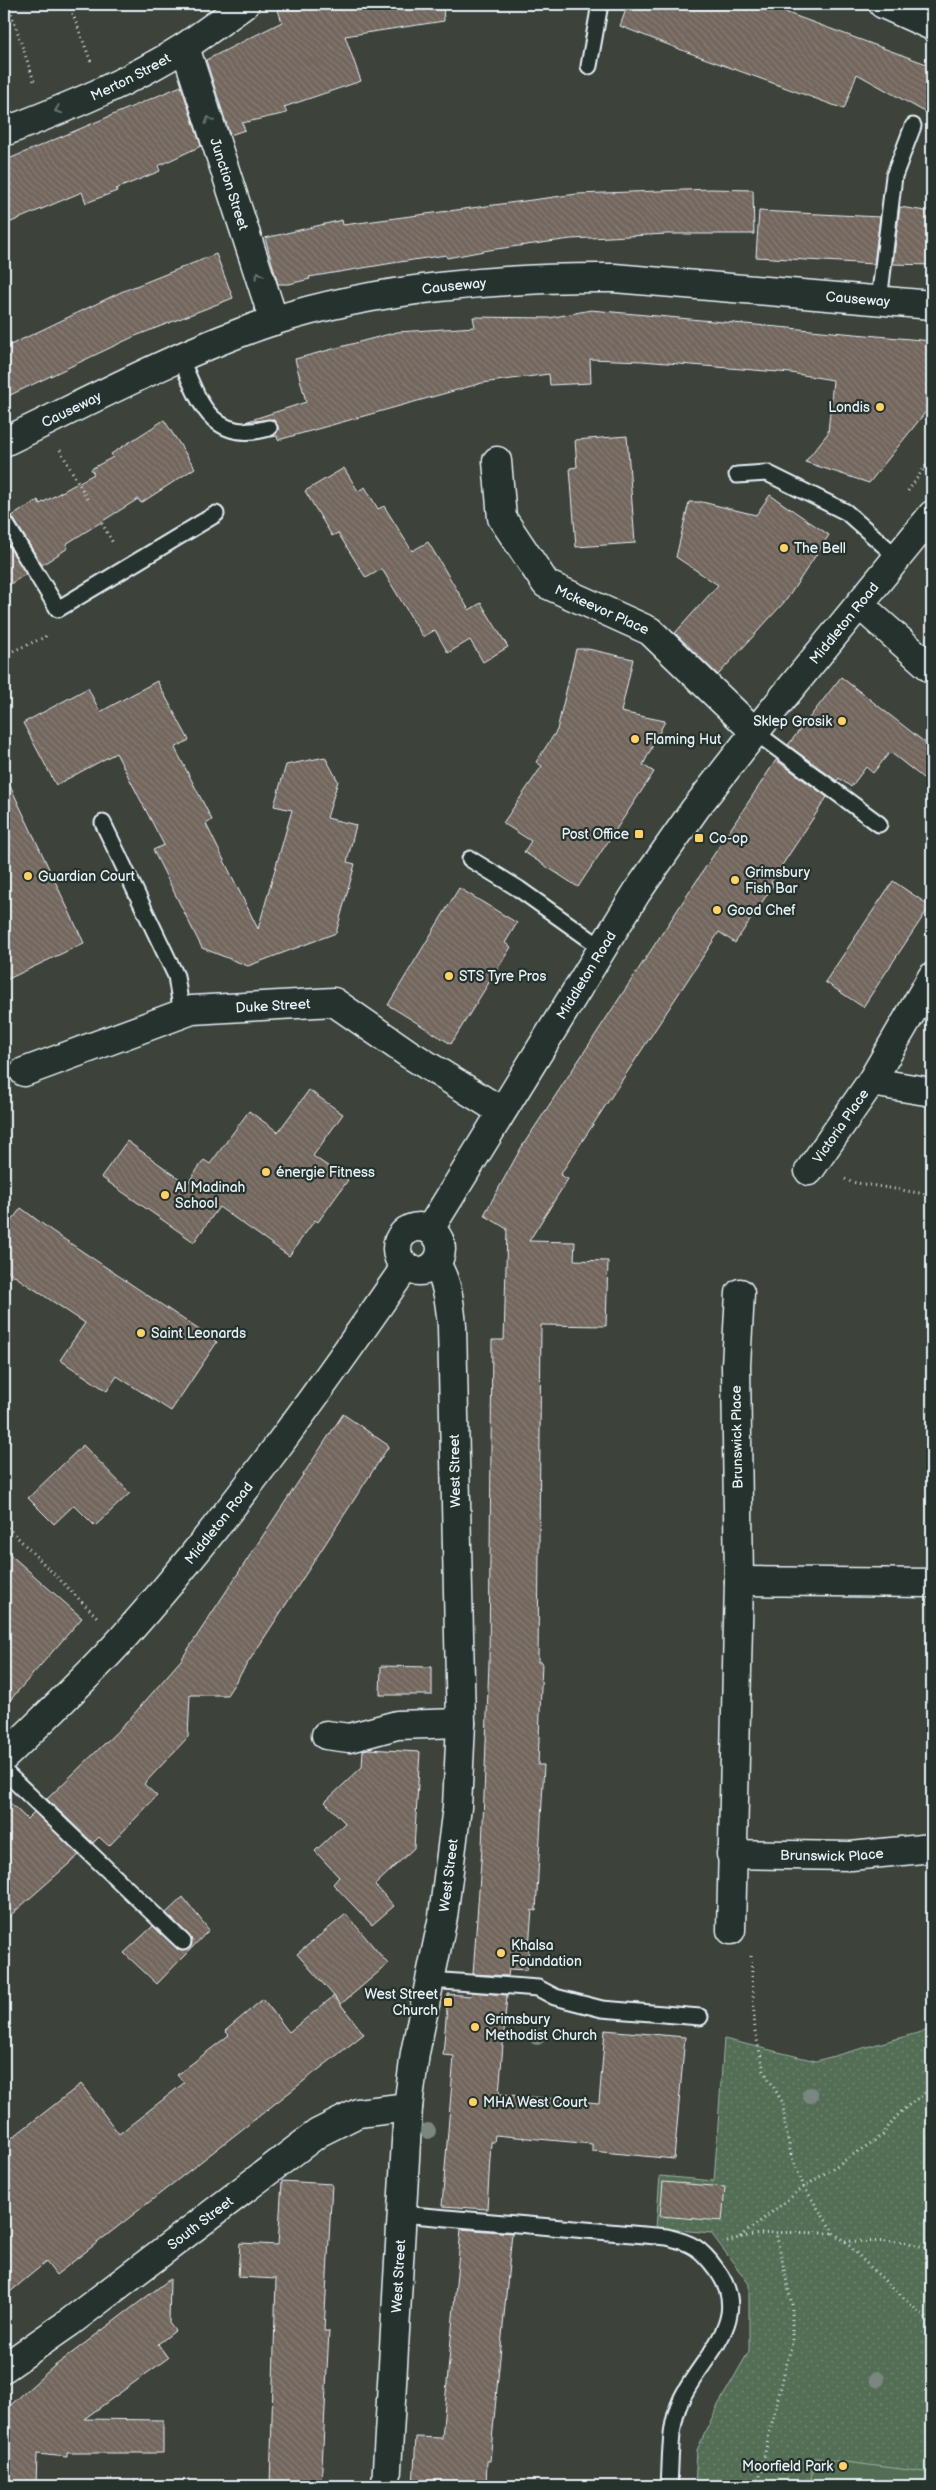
<svg xmlns="http://www.w3.org/2000/svg" width="936" height="2490" viewBox="0 0 936 2490" font-family="'Balsamiq Sans',sans-serif">
	<defs>
		<pattern id="park-dots" width="8" height="8" patternUnits="userSpaceOnUse" patternTransform="scale(1.25)"><rect width="8" height="8" fill="#536e55"/><path d="M2 2h.1M6 6h.1" fill="none" stroke="#6c836e" stroke-width="1.8" stroke-linecap="round"/></pattern>
		<pattern id="building-back-hatch" width="6" height="6" patternUnits="userSpaceOnUse" patternTransform="scale(1.25)"><rect width="6" height="6" fill="#72665d"/><path d="M-1 5l2 2M0 0l6 6M5-1l2 2" fill="none" stroke="#867c75"/></pattern>
	</defs>
	<rect width="100%" height="100%" fill="#3d423b"/>
	<filter id="ink" filterUnits="userSpaceOnUse"><feTurbulence type="fractalNoise" baseFrequency=".02" numOctaves="2"/><feDisplacementMap in="SourceGraphic" scale="10" xChannelSelector="R" yChannelSelector="G"/><feConvolveMatrix kernelMatrix="1 2 1 2 8 2 1 2 1" color-interpolation-filters="sRGB"/></filter>
	<g filter="url(#ink)">
		<polygon fill="url(#park-dots)" stroke="#9eb0a6" points="932,2029 932,2486 695,2486 697,2450 717,2407 749,2351 749,2284 711,2233 656,2228 660,2176 714,2181 724,2039 816,2061"/>
		<polygon fill="#536e55" stroke="#9eb0a6" points="814,2458 932,2473 932,2486 810,2486"/>
		<g fill="url(#building-back-hatch)" stroke="#e8f1f8">
			<polygon points="276,4 443,4 444,21 345,36 361,81 284,107 287,113 242,123 245,130 230,135 206,60 282,22"/>
			<polygon points="628,4 763,4 932,66 932,116 857,74 844,109 679,49 620,26"/>
			<polygon points="181,86 201,146 158,166 160,171 116,189 117,191 86,203 82,192 4,225 4,161"/>
			<polygon points="711,189 753,190 754,234 667,234 571,239 489,250 447,258 446,255 393,263 309,277 310,279 289,284 278,284 265,238 342,220 343,225 577,194"/>
			<polygon points="900,207 932,212 932,265 893,264"/>
			<polygon points="759,211 880,217 874,264 756,257"/>
			<polygon points="216,254 233,298 133,337 4,398 4,348 121,292"/>
			<polygon points="591,310 932,341 932,404 869,483 805,462 828,433 833,380 791,373 642,361 590,359 591,383 550,385 549,374 482,383 278,440 277,436 271,437 278,431 278,426 273,419 245,422 306,402 295,359 397,332 475,327 473,317 549,318"/>
			<polygon points="164,420 195,468 141,503 138,499 66,544 68,548 42,565 12,516 38,500 40,504 94,474 91,469 113,457 111,454"/>
			<polygon points="627,436 635,543 576,547 570,468 577,467 575,440"/>
			<polygon points="344,468 358,491 365,487 378,509 384,506 412,551 428,542 469,610 481,603 508,647 483,662 470,640 448,653 435,630 423,637 382,569 366,578 338,533 332,536 305,491"/>
			<polygon points="770,495 829,535 787,599 718,675 675,633 718,585 676,557 689,502 702,502 756,515"/>
			<polygon points="4,539 26,574 4,588"/>
			<polygon points="576,649 588,649 633,659 621,712 665,721 643,765 654,772 578,887 524,852 531,841 503,823 542,766 536,762 557,730"/>
			<polygon points="841,677 932,748 932,785 890,752 873,773 866,767 851,787 839,778 837,781 788,745"/>
			<polygon points="157,681 189,740 175,748 212,820 206,824 258,929 292,810 274,806 286,765 325,757 338,781 327,818 356,825 347,862 355,864 336,933 248,966 202,948 153,850 164,845 116,753 56,785 23,723 88,688 100,712"/>
			<polygon points="776,760 827,797 771,882 774,884 735,943 719,932 560,1175 568,1179 529,1241 575,1242 574,1260 608,1261 606,1326 541,1325 538,1662 542,1662 538,1765 544,1765 536,1911 532,1910 527,1970 509,1969 508,1976 473,1974 482,1848 489,1662 492,1340 504,1340 507,1229 484,1215 521,1148"/>
			<polygon points="4,773 84,943 4,981"/>
			<polygon points="893,881 930,906 863,1007 825,982"/>
			<polygon points="459,888 517,923 505,943 511,947 451,1044 388,1005"/>
			<polygon points="309,1090 343,1114 313,1156 348,1180 318,1222 315,1220 289,1256 219,1207 194,1242 101,1177 127,1141 187,1184 204,1160 210,1164 249,1111 278,1132"/>
			<polygon points="21,1208 52,1231 217,1342 171,1411 117,1376 107,1391 60,1360 85,1323 4,1269 4,1231"/>
			<polygon points="343,1414 389,1446 227,1695 190,1695 188,1737 144,1784 157,1796 109,1846 99,1837 93,1843 47,1799 127,1722 181,1660"/>
			<polygon points="83,1445 130,1493 95,1526 74,1505 54,1524 28,1498"/>
			<polygon points="4,1549 82,1618 4,1707"/>
			<polygon points="381,1666 432,1667 432,1695 380,1695"/>
			<polygon points="368,1749 420,1752 414,1848 375,1885 394,1906 372,1925 333,1884 339,1877 315,1851 345,1823 325,1802 362,1767 363,1750"/>
			<polygon points="4,1797 27,1819 34,1812 79,1855 4,1921"/>
			<polygon points="183,1897 209,1930 157,1984 124,1953 153,1926 177,1949 181,1951 189,1949 192,1944 190,1936 166,1913"/>
			<polygon points="346,1914 388,1964 341,2004 297,1954"/>
			<polygon points="472,1992 507,1995 499,2094 599,2103 605,2030 685,2037 674,2159 592,2151 592,2144 495,2135 494,2142 491,2142 487,2209 442,2206 454,2056 443,2055 448,1994 471,1996"/>
			<polygon points="334,1996 364,2034 56,2275 46,2262 4,2297 4,2144 81,2084 119,2134 184,2083 177,2075 229,2035 225,2031 263,1999 289,2032"/>
			<polygon points="282,2181 332,2184 324,2331 329,2331 321,2486 270,2486 276,2279 238,2277 240,2243 278,2245"/>
			<polygon points="663,2182 725,2187 722,2221 660,2216"/>
			<polygon points="461,2229 512,2233 490,2461 487,2461 486,2486 413,2486 416,2437 442,2438"/>
			<polygon points="170,2279 169,2323 175,2331 158,2344 168,2358 84,2419 163,2420 163,2453 67,2453 67,2457 37,2454 36,2486 4,2486 4,2411 52,2368"/>
		</g>
		<g fill="none" stroke-linecap="round" stroke-linejoin="round">
			<defs>
				<g id="service">
					<polyline points="589,66 600,4"/>
					<polyline points="879,301 894,176 913,126"/>
					<path d="M181 359C199 402 212 444 269 428"/>
					<polyline points="737,475 767,473 846,512 898,558"/>
					<polyline points="4,521 58,609 216,514"/>
					<polyline points="755,732 879,824"/>
					<polyline points="103,823 176,976 182,1014"/>
					<polyline points="470,859 519,889 602,948"/>
					<polyline points="4,1771 183,1942"/>
					<polyline points="430,1980 538,1988 555,1997 602,2009 700,2017"/>
					<path d="M401 2214 667 2237C692 2243 701 2248 716 2269 755 2320 701 2356 681 2400 669 2426 671 2458 669 2486"/>
				</g>
				<g id="minor">
					<polyline points="883,4 932,26"/>
					<path id="s1" d="M185 47 274 321"/>
					<path id="s2" d="M4 132C66 108 131 82 186 46 206 32 226 18 245 4"/>
					<path id="s3" d="M4 442C92 400 180 352 273 321 375 288 507 277 614 278L932 305"/>
					<path id="s4" d="M497 461 502 518 546 584 650 631 755 732"/>
					<polyline points="860,605 932,669"/>
					<path id="s5" d="M24 1072 192 1010 334 1002 409 1054 501 1111"/>
					<polyline points="871,1082 932,1092"/>
					<path id="s6" d="M809 1171 871 1082 932 977"/>
					<polyline points="739,1581 932,1583"/>
					<polyline points="326,1735 349,1738 397,1725 461,1723"/>
					<path id="s7" d="M731 1854 851 1856 932 1848"/>
					<polyline points="731,1930 739,1581 736,1365 740,1293"/>
					<path id="s8" d="M4 2368 70 2322 318 2133 358 2113 408 2107"/>
					<path id="s9" d="M386 2486 408 2107 415 2053 443 1917 457 1807 461 1723 452 1326C450 1305 448 1282 436 1264"/>
				</g>
				<g id="tertiary">
					<circle cx="419" cy="1249" r="22"/>
					<path id="s10" d="M430 1229 637 892 695 809 755 732 932 515"/>
					<path id="s11" d="M4 1757C44 1718 85 1680 122 1639 226 1522 317 1395 406 1266"/>
				</g>
			</defs>
			<use href="#service" stroke="#e8f1f8" stroke-width="19"/>
			<use href="#minor" stroke="#e8f1f8" stroke-width="31"/>
			<use href="#tertiary" stroke="#e8f1f8" stroke-width="31"/>
			<g stroke="#e8f1f8" stroke-width="3" stroke-dasharray="1 4" stroke-linecap="butt">
				<polyline points="8,4 35,84"/>
				<polyline points="69,4 91,62"/>
				<polyline points="60,450 89,502"/>
				<polyline points="925,467 932,473"/>
				<polyline points="908,491 932,457"/>
				<polyline points="102,523 114,545"/>
				<polyline points="4,655 45,637 47,633"/>
				<polyline points="845,1179 851,1182 932,1195"/>
				<polyline points="4,1524 97,1617"/>
				<polyline points="751,1956 755,2031 764,2071 783,2103 785,2125 791,2155 804,2187 834,2233 845,2241 868,2265 932,2324"/>
				<path d="M740 2237 804 2187 883 2135C895 2114 912 2101 932 2089"/>
				<polyline points="845,2241 904,2242 932,2249"/>
				<path d="M727 2242C760 2229 799 2233 834 2233"/>
				<polyline points="758,2486 769,2434 792,2343 792,2305 776,2233"/>
			</g>
			<use href="#service" stroke="#26332d" stroke-width="15"/>
			<use href="#minor" stroke="#26332d" stroke-width="28"/>
			<use href="#tertiary" stroke="#26332d" stroke-width="28"/>
		</g>
		<g fill="#7a867f">
			<circle cx="537" cy="2037" r="8"/>
			<circle cx="810" cy="2095" r="8"/>
			<circle cx="428" cy="2131" r="8"/>
			<circle cx="877" cy="2379" r="8"/>
		</g>
		<defs><path id="oneway-chevron" d="M-2-3.5L2.5 0L-2 3.5" fill="none" stroke-width="1.6" stroke-linecap="round" stroke-linejoin="round" transform="scale(1.25)"/></defs>
		<g stroke="#6a7674">
			<use href="#oneway-chevron" transform="translate(58 110) rotate(158)"/>
			<use href="#oneway-chevron" transform="translate(209 120) rotate(-108)"/>
			<use href="#oneway-chevron" transform="translate(259 275) rotate(-108)"/>
		</g>
	</g>
	<g fill="#ffd166" stroke="#26332d" stroke-width="2">
		<circle cx="880" cy="407" r="5"/>
		<circle cx="784" cy="548" r="5"/>
		<circle cx="842" cy="721" r="5"/>
		<circle cx="635" cy="739" r="5"/>
		<rect x="634" y="829" width="10" height="10" rx="2.5"/>
		<rect x="694" y="833" width="10" height="10" rx="2.5"/>
		<circle cx="28" cy="876" r="5"/>
		<circle cx="735" cy="880" r="5"/>
		<circle cx="717" cy="910" r="5"/>
		<circle cx="449" cy="976" r="5"/>
		<circle cx="266" cy="1172" r="5"/>
		<circle cx="165" cy="1195" r="5"/>
		<circle cx="141" cy="1333" r="5"/>
		<circle cx="501" cy="1953" r="5"/>
		<rect x="443" y="1997" width="10" height="10" rx="2.5"/>
		<circle cx="475" cy="2027" r="5"/>
		<circle cx="473" cy="2102" r="5"/>
		<circle cx="843" cy="2466" r="5"/>
	</g>
	<g text-anchor="middle" dominant-baseline="central" stroke-width="4.5" stroke-linejoin="round" paint-order="stroke">
		<g font-size="14" fill="#e8f1f8" stroke="#26332d">
			<text stroke="none"><textPath href="#s2" startOffset="138">Merton Street</textPath></text>
			<text stroke="none"><textPath href="#s1" startOffset="144">Junction Street</textPath></text>
			<text stroke="none"><textPath href="#s3" startOffset="480">Causeway</textPath></text>
			<text stroke="none"><textPath href="#s3" startOffset="885">Causeway</textPath></text>
			<text stroke="none"><textPath href="#s3" startOffset="75">Causeway</textPath></text>
			<text stroke="none"><textPath href="#s4" startOffset="198">Mckeevor Place</textPath></text>
			<text stroke="none"><textPath href="#s10" startOffset="735">Middleton Road</textPath></text>
			<text stroke="none"><textPath href="#s10" startOffset="298">Middleton Road</textPath></text>
			<text stroke="none"><textPath href="#s5" startOffset="260">Duke Street</textPath></text>
			<text stroke="none"><textPath href="#s6" startOffset="55">Victoria Place</textPath></text>
			<text transform="translate(737 1437) rotate(-91)">Brunswick Place</text>
			<text transform="translate(455 1471) rotate(-91)">West Street</text>
			<text stroke="none"><textPath href="#s11" startOffset="318">Middleton Road</textPath></text>
			<text stroke="none"><textPath href="#s7" startOffset="101">Brunswick Place</textPath></text>
			<text stroke="none"><textPath href="#s9" startOffset="615">West Street</textPath></text>
			<text stroke="none"><textPath href="#s8" startOffset="244">South Street</textPath></text>
			<text stroke="none"><textPath href="#s9" startOffset="210">West Street</textPath></text>
		</g>
		<g font-size="14" fill="#e8f1f8" stroke="#26332d" text-anchor="start">
			<text x="870" y="407" text-anchor="end">Londis</text>
			<text x="794" y="548">The Bell</text>
			<text x="832" y="721" text-anchor="end">Sklep Grosik</text>
			<text x="645" y="739">Flaming Hut</text>
			<text x="629" y="834" text-anchor="end">Post Office</text>
			<text x="709" y="838">Co-op</text>
			<text x="745" y="872">Grimsbury<tspan x="745" dy="16">Fish Bar</tspan></text>
			<text x="38" y="876">Guardian Court</text>
			<text x="727" y="910">Good Chef</text>
			<text x="459" y="976">STS Tyre Pros</text>
			<text x="276" y="1172">énergie Fitness</text>
			<text x="175" y="1187">Al Madinah<tspan x="175" dy="16">School</tspan></text>
			<text x="151" y="1333">Saint Leonards</text>
			<text x="511" y="1945">Khalsa<tspan x="511" dy="16">Foundation</tspan></text>
			<text x="438" y="1994" text-anchor="end">West Street<tspan x="438" dy="16">Church</tspan></text>
			<text x="485" y="2019">Grimsbury<tspan x="485" dy="16">Methodist Church</tspan></text>
			<text x="483" y="2102">MHA West Court</text>
			<text x="833" y="2466" text-anchor="end">Moorfield Park</text>
		</g>
	</g>
	<rect width="936" height="2490" fill="none" stroke="#26332d" stroke-width="20"/>
	<rect x="10" y="10" width="916" height="2470" fill="none" stroke="#e8f1f8" stroke-width="2" filter="url(#ink)"/>
</svg>
